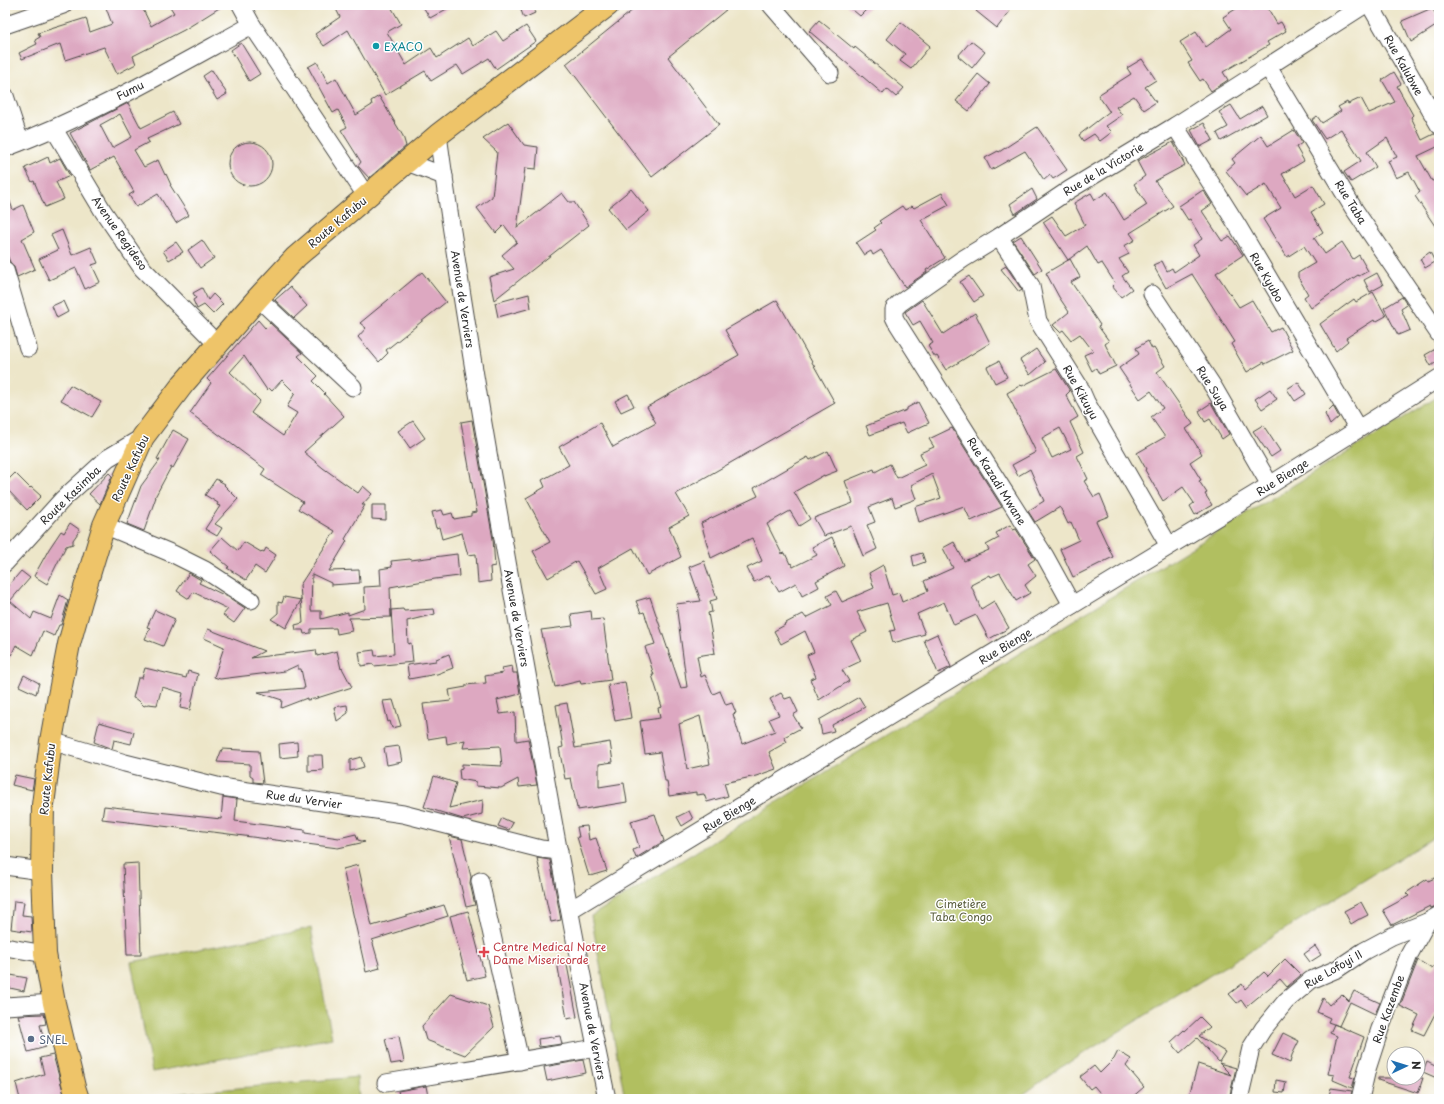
<svg xmlns="http://www.w3.org/2000/svg" width="1444" height="1104" viewBox="0 0 1444 1104" font-family="'Playpen Sans',sans-serif">
	<rect width="100%" height="100%" fill="#fff"/>
	<filter id="ink" filterUnits="userSpaceOnUse"><feTurbulence type="fractalNoise" baseFrequency=".025" numOctaves="2"/><feDisplacementMap in="SourceGraphic" scale="8" xChannelSelector="R" yChannelSelector="G"/><feConvolveMatrix kernelMatrix="1 2 1 2 8 2 1 2 1" color-interpolation-filters="sRGB"/></filter>
	<filter id="wash" filterUnits="userSpaceOnUse"><feTurbulence type="fractalNoise" baseFrequency=".012" numOctaves="4" result="noise"/><feDisplacementMap in="SourceGraphic" scale="16" xChannelSelector="R" yChannelSelector="G"/><feGaussianBlur stdDeviation="0.9" result="paint"/><feColorMatrix in="noise" values="0 0 0 0 0 0 0 0 0 0 0 0 0 0 0 0 0 1.4 0 .05"/><feComposite in="paint" operator="in"/></filter>
	<g filter="url(#wash)">
		<rect width="100%" height="100%" fill="#ede6c9"/>
		<g fill="#b1bf61" stroke="#6e7546">
			<polygon points="1439,396 1439,834 1060,1068 1017,1099 625,1099 591,916"/>
			<polygon points="311,928 332,1038 152,1072 131,962"/>
			<polygon points="357,1077 359,1099 175,1099 174,1094"/>
		</g>
		<g id="blocks">
			<g fill="#dda8c1" fill-rule="evenodd">
				<polygon points="105,5 141,5 151,26 174,13 169,5 224,5 184,30 133,56 136,64 117,74 104,47 65,60 60,44 22,59 19,53 37,44 35,40 40,37 38,33 86,18 90,32 112,24"/>
				<polygon points="334,5 390,5 401,24 387,32 406,65 431,48 437,58 468,38 473,46 496,31 503,41 526,26 536,41 496,69 489,58 463,74 457,65 431,81 425,71 385,95 348,30 324,46 315,34 340,17"/>
				<polygon points="422,5 454,5 430,18"/>
				<polygon points="519,5 531,5 535,13 524,18"/>
				<polygon points="639,5 732,5 668,57 719,125 652,177 566,64"/>
				<polygon points="847,5 871,5 860,16"/>
				<polygon points="981,5 1003,5 1010,11 997,28 976,11"/>
				<polygon points="1242,5 1249,5 1252,10 1261,5 1266,5 1277,24 1281,22 1286,31 1267,42 1269,45 1223,72 1228,80 1211,91 1203,79 1200,81 1188,63 1192,61 1180,42 1196,32 1206,47 1231,29 1223,17"/>
				<polygon points="1432,8 1439,19 1439,24 1411,42 1402,21"/>
				<polygon points="819,20 854,49 855,47 904,88 896,97 887,89 883,94 809,31"/>
				<polygon points="901,22 930,46 911,69 900,61 905,54 887,39"/>
				<polygon points="971,41 985,52 972,68 958,56"/>
				<polygon points="241,43 260,74 249,81 231,50"/>
				<polygon points="1142,59 1156,80 1145,87 1156,102 1144,110 1134,96 1116,107 1122,115 1106,126 1112,132 1100,141 1094,134 1083,141 1079,135 1110,111 1109,111 1098,95 1131,74 1127,68"/>
				<polygon points="317,62 328,83 336,78 356,115 372,105 371,101 379,96 403,136 406,146 369,178 358,166 361,162 341,130 347,127 338,110 333,113 308,67"/>
				<polygon points="212,70 227,94 217,100 203,76"/>
				<polygon points="1394,72 1401,84 1397,86 1413,115 1411,117 1422,140 1434,134 1439,135 1439,146 1418,156 1432,181 1439,179 1439,232 1415,196 1420,192 1409,172 1396,178 1388,161 1397,157 1387,138 1367,152 1376,167 1351,182 1344,172 1361,161 1341,129 1325,139 1312,120 1317,116 1322,123 1341,111 1338,107 1347,102 1348,104 1361,98 1369,113 1395,102 1382,80"/>
				<polygon points="978,74 990,84 969,111 956,101"/>
				<path d="M128 103 141 128 173 112 179 124 147 139 149 142 134 150 144 167 158 160 165 175 166 174 171 185H170L189 215 176 223 158 194 136 207 129 195 134 192 114 157 90 170 70 133ZM120 114 132 137 112 148 100 125Z"/>
				<polygon points="1231,105 1240,119 1262,106 1267,115 1221,141 1217,133 1228,127 1219,112"/>
				<polygon points="508,122 524,145 538,147 536,169 525,168 517,228 562,193 569,202 574,202 589,225 494,300 489,277 514,269 502,255 517,242 504,225 496,233 477,208 492,197 497,152 483,139"/>
				<polygon points="1204,123 1213,140 1200,147 1191,130"/>
				<polygon points="1037,127 1067,170 1053,179 1050,175 1044,180 1025,151 991,170 985,158 998,151 999,152"/>
				<polygon points="1294,130 1302,143 1296,147 1304,161 1282,174 1295,196 1313,185 1324,204 1311,212 1323,232 1314,238 1325,254 1342,242 1353,259 1359,255 1368,271 1359,276 1358,275 1344,284 1311,308 1304,297 1308,294 1298,277 1298,273 1315,263 1304,246 1287,257 1276,240 1263,219 1281,208 1266,184 1246,196 1226,171 1235,163 1232,159 1261,135 1268,146"/>
				<circle cx="250" cy="164" r="22"/>
				<polygon points="1173,142 1185,165 1155,181 1173,206 1130,233 1135,240 1124,246 1129,254 1119,259 1128,272 1122,276 1132,289 1121,297 1112,286 1115,283 1102,263 1098,265 1087,246 1068,260 1043,222 1052,216 1066,236 1085,225 1074,203 1091,193 1095,200 1107,192 1124,220 1147,205 1134,184 1145,176 1137,161"/>
				<polygon points="48,157 50,163 60,158 70,176 56,182 64,199 45,207 34,181 32,182 25,168"/>
				<polygon points="631,189 649,211 626,230 608,208"/>
				<polygon points="1032,189 1037,199 1015,214 1010,204"/>
				<polygon points="1203,190 1212,204 1202,211 1222,241 1230,236 1243,255 1216,273 1239,307 1252,300 1271,332 1281,327 1293,350 1265,364 1264,362 1247,372 1231,344 1235,342 1192,274 1166,288 1153,265 1162,261 1167,271 1172,268 1174,272 1199,255 1193,245 1202,239 1190,219 1188,220 1179,206"/>
				<polygon points="6,191 13,210 23,205 34,232 22,239 35,269 17,277 14,267 10,262 5,250"/>
				<polygon points="942,193 949,205 921,220 945,258 926,270 927,272 905,287 881,250 873,255 871,251 864,255 856,243 876,230 874,228 881,223 879,221 902,206 905,210 912,206 914,208"/>
				<polygon points="62,230 72,255 91,247 98,263 92,265 100,282 85,289 76,268 49,280 39,259 58,250 51,235"/>
				<polygon points="1021,236 1042,269 1035,274 1013,241"/>
				<polygon points="202,240 214,258 200,268 188,250"/>
				<polygon points="176,242 183,252 169,260 163,251"/>
				<polygon points="1430,252 1435,262 1425,268 1420,259"/>
				<polygon points="1070,259 1080,277 1071,282 1100,325 1098,326 1109,341 1105,344 1116,366 1099,374 1096,368 1092,371 1084,355 1093,351 1080,334 1071,340 1063,330 1060,332 1053,325 1069,312 1059,297 1046,273"/>
				<polygon points="1006,266 1022,290 1019,292 1001,269"/>
				<polygon points="422,272 446,302 386,350 388,353 379,362 358,337 366,328 360,323"/>
				<polygon points="1377,273 1383,285 1370,292 1364,280"/>
				<polygon points="969,276 983,296 974,302 960,282"/>
				<polygon points="290,287 307,306 294,318 275,300"/>
				<polygon points="202,288 208,300 213,294 223,304 213,314 204,305 197,309 193,300 196,298 193,293"/>
				<polygon points="1373,292 1386,316 1375,322 1374,320 1346,338 1348,341 1336,351 1320,324 1354,299 1356,302"/>
				<polygon points="529,294 531,308 498,317 495,303"/>
				<polygon points="1402,297 1407,305 1401,309 1410,330 1398,335 1384,308"/>
				<polygon points="777,300 835,403 676,494 689,516 669,527 681,557 647,575 633,548 598,568 607,589 596,594 577,561 548,578 533,551 550,542 526,498 545,487 542,480 569,465 559,447 600,423 613,447 656,423 647,407 739,355 725,330"/>
				<polygon points="922,300 943,334 975,313 990,343 946,370 937,356 935,357 928,346 933,343 920,321 913,325 905,312"/>
				<polygon points="63,301 68,312 57,318 52,306"/>
				<path d="M258 320 265 328 270 323 302 353 298 356 318 376 313 381 325 393 324 394 344 416 304 452 323 468 358 493 363 486 372 494 362 505H365L345 539 347 541 329 571 359 570 360 583 331 585V583L312 574 311 611H321V619L348 612V615L365 609 364 587 381 586 380 569 392 567 391 561 410 559 411 560 457 554 459 576 435 579 390 587 391 617 349 618 352 631 337 634 336 628 311 629V633L304 634 303 630H296L295 625 303 623 300 585 335 531 298 509 303 502 261 475 265 469 190 413 211 383 207 379ZM244 356 267 390 269 388 272 391 282 380 295 393 287 407 297 413 283 436 251 413 260 401 230 372Z"/>
				<polygon points="1148,341 1152,349 1154,348 1165,366 1157,372 1193,424 1186,429 1202,454 1190,462 1201,480 1199,481 1207,493 1205,494 1212,505 1195,515 1190,506 1194,503 1183,487 1163,501 1145,470 1146,469 1137,453 1165,437 1151,417 1163,408 1151,391 1140,399 1119,368 1139,354 1136,348"/>
				<polygon points="1439,347 1439,360 1431,366 1425,355"/>
				<polygon points="1036,349 1045,362 1030,375 1020,360"/>
				<polygon points="999,361 1007,377 995,383 987,367"/>
				<path d="M1056 369 1070 391 1066 395 1078 417 1070 422 1084 452 1077 456 1088 479 1084 481 1094 497 1100 494 1109 516 1096 521 1113 557 1073 577 1060 549 1079 540 1071 522 1068 524 1060 507 1035 522 1028 511 1044 501 1030 469 1018 476 1012 465 1036 452 1007 393 1021 385 1022 386ZM1060 428 1071 449 1052 458 1042 438Z"/>
				<polygon points="1298,382 1306,394 1295,401 1287,389"/>
				<polygon points="70,385 101,402 92,417 61,400"/>
				<polygon points="1270,389 1277,399 1262,409 1255,399"/>
				<polygon points="628,394 634,406 621,412 615,401"/>
				<polygon points="918,402 929,423 907,433 902,423 870,435 866,426 907,410 907,408"/>
				<polygon points="1211,403 1229,434 1222,439 1210,419 1205,422 1199,411"/>
				<polygon points="1333,406 1339,417 1330,425 1325,414"/>
				<polygon points="472,420 493,539 495,566 490,567 491,581 478,583 476,554 468,555 462,533 442,539 439,527 436,528 432,512 442,510 444,515 452,513 454,519 471,516 471,513 477,512 461,422"/>
				<polygon points="413,421 425,438 410,448 398,431"/>
				<polygon points="1263,425 1280,451 1271,457 1253,431"/>
				<polygon points="952,428 1002,507 971,521 964,506 919,522 915,507 941,498 932,474 911,485 916,499 895,507 892,498 869,507 875,522 867,525 877,549 863,556 851,526 824,536 814,518 853,503 845,481 874,469 875,472 890,464 897,478 925,465 920,453 934,447 929,439"/>
				<polygon points="173,430 189,439 173,468 171,467 155,497 156,497 144,531 127,524 141,486 160,460 157,459"/>
				<polygon points="828,451 837,471 824,476 824,475 794,492 810,519 799,526 790,511 767,524 782,554 785,553 790,564 791,563 793,567 817,555 812,547 832,537 844,566 816,581 819,587 802,596 796,583 779,592 769,575 754,582 747,568 762,561 752,538 711,558 701,523 758,496 754,488 797,463 808,457 810,460"/>
				<polygon points="15,473 30,488 31,487 41,496 27,510 5,487 5,483"/>
				<polygon points="109,473 112,476 100,504 89,494"/>
				<polygon points="216,479 225,484 224,485 238,499 215,524 222,528 217,536 205,529 220,506 217,505 218,503 205,495"/>
				<polygon points="372,505 386,505 386,520 372,519"/>
				<polygon points="70,523 80,530 73,540 73,544 66,546 47,584 34,576 49,549 61,531 64,533"/>
				<polygon points="1010,525 1013,530 1016,529 1035,559 1028,564 1036,576 1025,585 1030,593 1016,601 1000,573 991,577 990,575 971,585 981,609 994,601 1009,628 989,639 976,615 954,625 944,602 917,614 925,634 893,643 890,631 895,630 887,603 857,612 867,632 851,640 861,661 842,670 849,681 819,700 810,679 816,677 807,655 814,652 805,631 781,644 774,631 785,625 784,624 803,614 806,618 832,605 827,596 836,591 842,602 874,588 869,573 883,565 892,595 899,593 902,602 928,591 924,581 953,568 943,548 954,542 964,561 989,550 986,545 999,538 996,533"/>
				<polygon points="222,537 238,551 244,542 261,552 262,551 264,552 266,548 276,555 265,573 255,566 246,580 227,568 229,567 210,551"/>
				<polygon points="922,553 925,562 914,566 912,556"/>
				<path d="M704 561 717 599 710 601 712 612 708 613 715 653 697 656 701 677 705 675 713 694 720 691 726 705 732 703 736 713 733 714 742 744 775 731 769 719 779 715 770 699 781 693 785 699 791 697 798 712 793 715 801 728 784 737 787 742 769 752 776 769 756 776 724 783 728 796 707 802 704 794 696 795V792L669 796 667 781H665L660 752 645 754 640 721 660 718 658 708 662 707 652 675H654L645 647 655 644 644 612 641 613 636 601 650 597 681 688 687 687 676 604 701 601 689 567ZM700 716 710 764 687 769 679 724Z"/>
				<polygon points="21,571 30,578 10,601 31,619 34,612 51,619 60,595 68,600 61,625 59,625 54,636 43,631 33,655 16,645 5,668 5,590"/>
				<polygon points="189,573 201,580 199,583 228,597 245,608 234,623 223,615 228,609 193,592 189,599 177,591"/>
				<polygon points="284,597 301,600 286,628 271,619 278,613 278,602 282,603"/>
				<polygon points="403,609 404,611 434,609 435,614 407,621 408,644 411,643 413,662 374,666 373,664 361,666 359,652 374,650 375,656 394,654 391,610"/>
				<polygon points="155,610 175,619 163,646 145,639 150,628 147,627"/>
				<polygon points="591,611 592,620 603,619 611,680 581,684 580,681 555,687 541,630 573,626 571,614"/>
				<polygon points="208,629 264,651 251,658 316,650 317,656 337,651 341,669 342,668 352,687 314,699 307,700 307,698 281,708 282,700 258,692 305,688 301,669 298,669 298,665 285,671 220,679 214,677 224,647 204,638"/>
				<polygon points="937,634 951,667 938,673 924,640"/>
				<polygon points="449,654 453,668 437,674 409,679 407,665 436,661 436,659"/>
				<polygon points="512,666 513,673 517,673 520,694 497,700 500,714 515,712 516,741 528,739 537,785 519,787 518,779 501,788 476,786 476,782 460,779 459,769 462,768 462,764 502,766 500,746 463,748 465,740 447,744 446,736 428,739 423,704 451,701 449,690 466,687 466,685 486,683 485,676 503,673 502,668"/>
				<polygon points="145,668 186,678 188,671 198,674 190,710 180,708 183,693 162,687 157,705 148,704 144,706 138,700 133,698 138,678 142,678"/>
				<polygon points="24,675 39,683 36,694 19,686"/>
				<polygon points="625,682 631,718 615,721 608,685"/>
				<polygon points="859,697 865,707 832,725 834,731 822,734 819,720"/>
				<polygon points="393,700 401,726 392,728 390,721 388,722 383,701"/>
				<polygon points="567,703 575,748 610,742 613,762 599,764 599,787 624,783 627,802 578,810 578,807 577,808 571,778 565,779 559,748 563,747 556,705"/>
				<polygon points="347,705 348,713 337,721 334,707"/>
				<polygon points="99,722 134,732 131,744 114,740 112,749 94,742"/>
				<polygon points="297,742 298,756 280,758 279,744"/>
				<polygon points="399,746 402,762 387,765 384,748"/>
				<polygon points="222,749 259,751 263,783 253,782 253,777 250,775 250,764 217,762"/>
				<polygon points="308,755 322,755 323,770 308,771"/>
				<polygon points="361,757 364,767 350,771 350,760"/>
				<polygon points="15,775 34,779 32,790 12,785"/>
				<polygon points="434,776 456,783 449,808 483,800 482,814 463,819 424,807"/>
				<polygon points="223,797 237,799 235,821 305,830 305,833 339,838 356,834 358,840 365,842 338,848 213,832 102,819 104,806 221,819"/>
				<polygon points="689,811 693,819 682,826 677,817"/>
				<polygon points="655,814 664,841 636,858 633,850 639,847 631,821"/>
				<polygon points="502,818 513,823 509,830 498,826"/>
				<polygon points="587,826 589,840 596,838 607,871 590,876 588,873 577,837 579,837 577,827"/>
				<polygon points="449,836 462,839 471,877 470,883 475,905 466,907"/>
				<polygon points="537,858 550,860 561,920 551,922"/>
				<polygon points="138,863 141,955 127,955 123,864"/>
				<polygon points="358,865 372,926 444,905 448,916 372,940 380,968 366,972 343,869"/>
				<polygon points="1435,878 1439,885 1439,905 1431,908 1430,906 1392,925 1383,910 1409,896 1406,893 1427,879 1428,881"/>
				<polygon points="14,901 24,902 22,915 31,916 32,932 11,929"/>
				<polygon points="1361,902 1368,915 1360,919 1359,919 1351,924 1344,911"/>
				<polygon points="468,911 485,976 467,980 450,916"/>
				<polygon points="1315,946 1321,955 1310,962 1304,954"/>
				<polygon points="1285,959 1301,975 1287,987 1280,979 1246,1007 1241,1000 1237,1003 1229,994 1242,984 1245,989 1264,972 1268,976"/>
				<polygon points="566,960 577,1017 567,1019 557,962"/>
				<polygon points="1418,960 1432,969 1439,960 1439,1006 1424,1035 1412,1030 1419,1015 1400,1006"/>
				<polygon points="5,974 27,978 24,991 5,987"/>
				<polygon points="1354,991 1380,1003 1375,1014 1350,1002 1339,1026 1328,1022 1330,1018 1317,1012 1323,998 1329,1005 1342,994 1349,1001"/>
				<polygon points="451,994 488,1006 494,1027 465,1055 426,1040 422,1026"/>
				<polygon points="44,1014 46,1024 40,1025 46,1047 28,1052 18,1015"/>
				<polygon points="1200,1017 1210,1027 1199,1036 1225,1052 1219,1062 1197,1038 1180,1053 1171,1042 1184,1030 1185,1031"/>
				<polygon points="1334,1024 1364,1037 1350,1077 1355,1078 1352,1088 1333,1080 1334,1075 1328,1074 1337,1036 1330,1033"/>
				<polygon points="1283,1033 1299,1041 1292,1055 1290,1063 1272,1055"/>
				<polygon points="399,1036 404,1062 391,1064 385,1039"/>
				<polygon points="560,1036 562,1044 539,1047 538,1039"/>
				<polygon points="1118,1051 1131,1059 1126,1066 1144,1087 1130,1099 1105,1099 1094,1086 1090,1089 1080,1077 1094,1066 1100,1073 1114,1059"/>
				<polygon points="53,1055 65,1098 20,1099 16,1083 44,1074 40,1058"/>
				<polygon points="583,1060 586,1073 547,1081 544,1067"/>
				<polygon points="1427,1062 1439,1068 1439,1079 1423,1072"/>
				<polygon points="1219,1063 1236,1068 1229,1099 1188,1099 1198,1064 1231,1075"/>
				<polygon points="1378,1078 1423,1078 1418,1093 1378,1080"/>
				<polygon points="1276,1080 1286,1082 1284,1093 1275,1092"/>
				<polygon points="426,1086 428,1096 411,1099 400,1099 398,1091"/>
				<polygon points="1331,1088 1352,1091 1350,1099 1328,1099"/>
			</g>
		</g>
	</g>
	<g filter="url(#ink)">
		<use href="#blocks" fill-opacity="0" stroke="#484743" stroke-width="1"/>
		<g fill="none" stroke-linecap="round" stroke-linejoin="round">
			<defs>
				<g id="minor">
					<polyline points="241,5 252,25 367,197"/>
					<polyline points="771,5 830,73"/>
					<polyline points="1370,5 1439,125"/>
					<polyline points="5,25 63,5"/>
					<polyline points="1268,67 1354,209 1439,334"/>
					<polyline points="5,96 20,142"/>
					<polyline points="1175,126 1239,228 1358,429"/>
					<polyline points="54,129 103,211 142,268 217,344"/>
					<path d="M438 135C463 315 495 495 527 674 552 816 577 958 607 1099"/>
					<path d="M5 148C91 116 171 69 252 25"/>
					<polyline points="407,162 444,176"/>
					<polyline points="999,237 1031,286 1038,321 1079,386 1086,402 1169,546"/>
					<polyline points="5,270 28,348"/>
					<polyline points="1152,294 1214,388 1270,485"/>
					<polyline points="258,298 353,387"/>
					<polyline points="104,525 173,554 205,570 251,600"/>
					<polyline points="5,563 63,499 108,458 143,437"/>
					<polyline points="1072,605 1045,556 896,321 894,317 894,309 900,303 930,282 963,259 999,237 1069,190 1175,126 1364,5"/>
					<polyline points="51,741 125,763 221,787 403,814 541,849 559,851"/>
					<polyline points="5,866 42,871"/>
					<polyline points="480,881 520,1061"/>
					<polyline points="570,910 1270,485 1439,378"/>
					<polyline points="5,947 45,954"/>
					<polyline points="5,1006 54,1003"/>
					<polyline points="386,1083 596,1048"/>
					<polyline points="1239,1099 1251,1048 1263,1029 1286,1001 1311,980 1337,969 1364,951 1392,936 1427,922 1439,915"/>
					<polyline points="1360,1099 1367,1069 1380,1029 1409,955 1427,922"/>
				</g>
				<polyline id="major" points="78,1099 74,1087 54,1003 45,954 42,871 43,805 51,741 59,696 69,644 81,601 104,525 143,437 183,384 258,298 296,257 438,135 608,5"/>
			</defs>
			<use href="#minor" stroke="#484743" stroke-width="19"/>
			<use href="#major" stroke="#484743" stroke-width="24"/>
			<use href="#minor" stroke="#fff" stroke-width="17"/>
			<use href="#major" stroke="#eec469" stroke-width="22"/>
		</g>
	</g>
	<circle fill="#0f9aa8" stroke="#fff" stroke-width="1.5" cx="376" cy="46" r="4"/>
	<path fill="#e0444e" stroke="#fff" stroke-width="1.5" d="M482 946h4v4h4v4h-4v4h-4v-4h-4v-4h4z"/>
	<circle fill="#5c6f8a" stroke="#fff" stroke-width="1.5" cx="31" cy="1039" r="4"/>
	<g text-anchor="middle" dominant-baseline="central" stroke-width="3" stroke-linejoin="round" paint-order="stroke">
		<g font-size="11" fill="#0d838f" stroke="#fff" text-anchor="start">
			<text x="384" y="46">EXACO</text>
		</g>
		<g font-size="11" fill="#2b2b2b" stroke="#fff">
			<text transform="translate(1404 65) rotate(61)">Rue Kalubwe</text>
			<text transform="translate(130 90) rotate(-27)">Fumu</text>
			<text transform="translate(1103 169) rotate(-31)">Rue de la Victorie</text>
			<text transform="translate(1351 202) rotate(58)">Rue Taba</text>
			<text transform="translate(337 222) rotate(-40)">Route Kafubu</text>
			<text transform="translate(120 233) rotate(55)">Avenue Regideso</text>
			<text transform="translate(1267 277) rotate(60)">Rue Kyubo</text>
			<text transform="translate(463 299) rotate(81)">Avenue de Verviers</text>
			<text transform="translate(1213 388) rotate(58)">Rue Suya</text>
			<text transform="translate(1081 392) rotate(61)">Rue Kikuyu</text>
			<text transform="translate(130 468) rotate(-65)">Route Kafubu</text>
			<text transform="translate(1282 477) rotate(-32)">Rue Bienge</text>
			<text transform="translate(997 481) rotate(58)">Rue Kazadi Mwane</text>
			<text transform="translate(70 495) rotate(-44)">Route Kasimba</text>
			<text transform="translate(517 618) rotate(80)">Avenue de Verviers</text>
			<text transform="translate(1005 646) rotate(-31)">Rue Bienge</text>
			<text transform="translate(47 779) rotate(-84)">Route Kafubu</text>
			<text transform="translate(304 799) rotate(8)">Rue du Vervier</text>
			<text transform="translate(729 814) rotate(-31)">Rue Bienge</text>
			<text transform="translate(1333 969) rotate(-30)">Rue Lofoyi II</text>
			<text transform="translate(1388 1009) rotate(-70)">Rue Kazembe</text>
			<text transform="translate(593 1031) rotate(79)">Avenue de Verviers</text>
		</g>
		<g font-size="11" fill="#5a5f3e" stroke="#fff">
			<text x="961" y="903">Cimetière<tspan x="961" dy="13">Taba Congo</tspan></text>
		</g>
		<g font-size="11" fill="#be3a42" stroke="#fff" text-anchor="start">
			<text x="493" y="946">Centre Medical Notre<tspan x="493" dy="13">Dame Misericorde</tspan></text>
		</g>
		<g font-size="11" fill="#4e5e75" stroke="#fff" text-anchor="start">
			<text x="39" y="1039">SNEL</text>
		</g>
	</g>
	<rect width="1444" height="1104" fill="none" stroke="#fff" stroke-width="20"/>
	<g transform="translate(1406 1066) rotate(86)"><circle r="19" fill="#ffffff" stroke="#aaaaaa"/>
	<path d="M0-3L7 15L0 10L-7 15Z" fill="#1f6fb2"/>
	<text y="-6" font-size="11" font-weight="bold" text-anchor="middle" fill="#2b2b2b">N</text>
	</g>
</svg>
